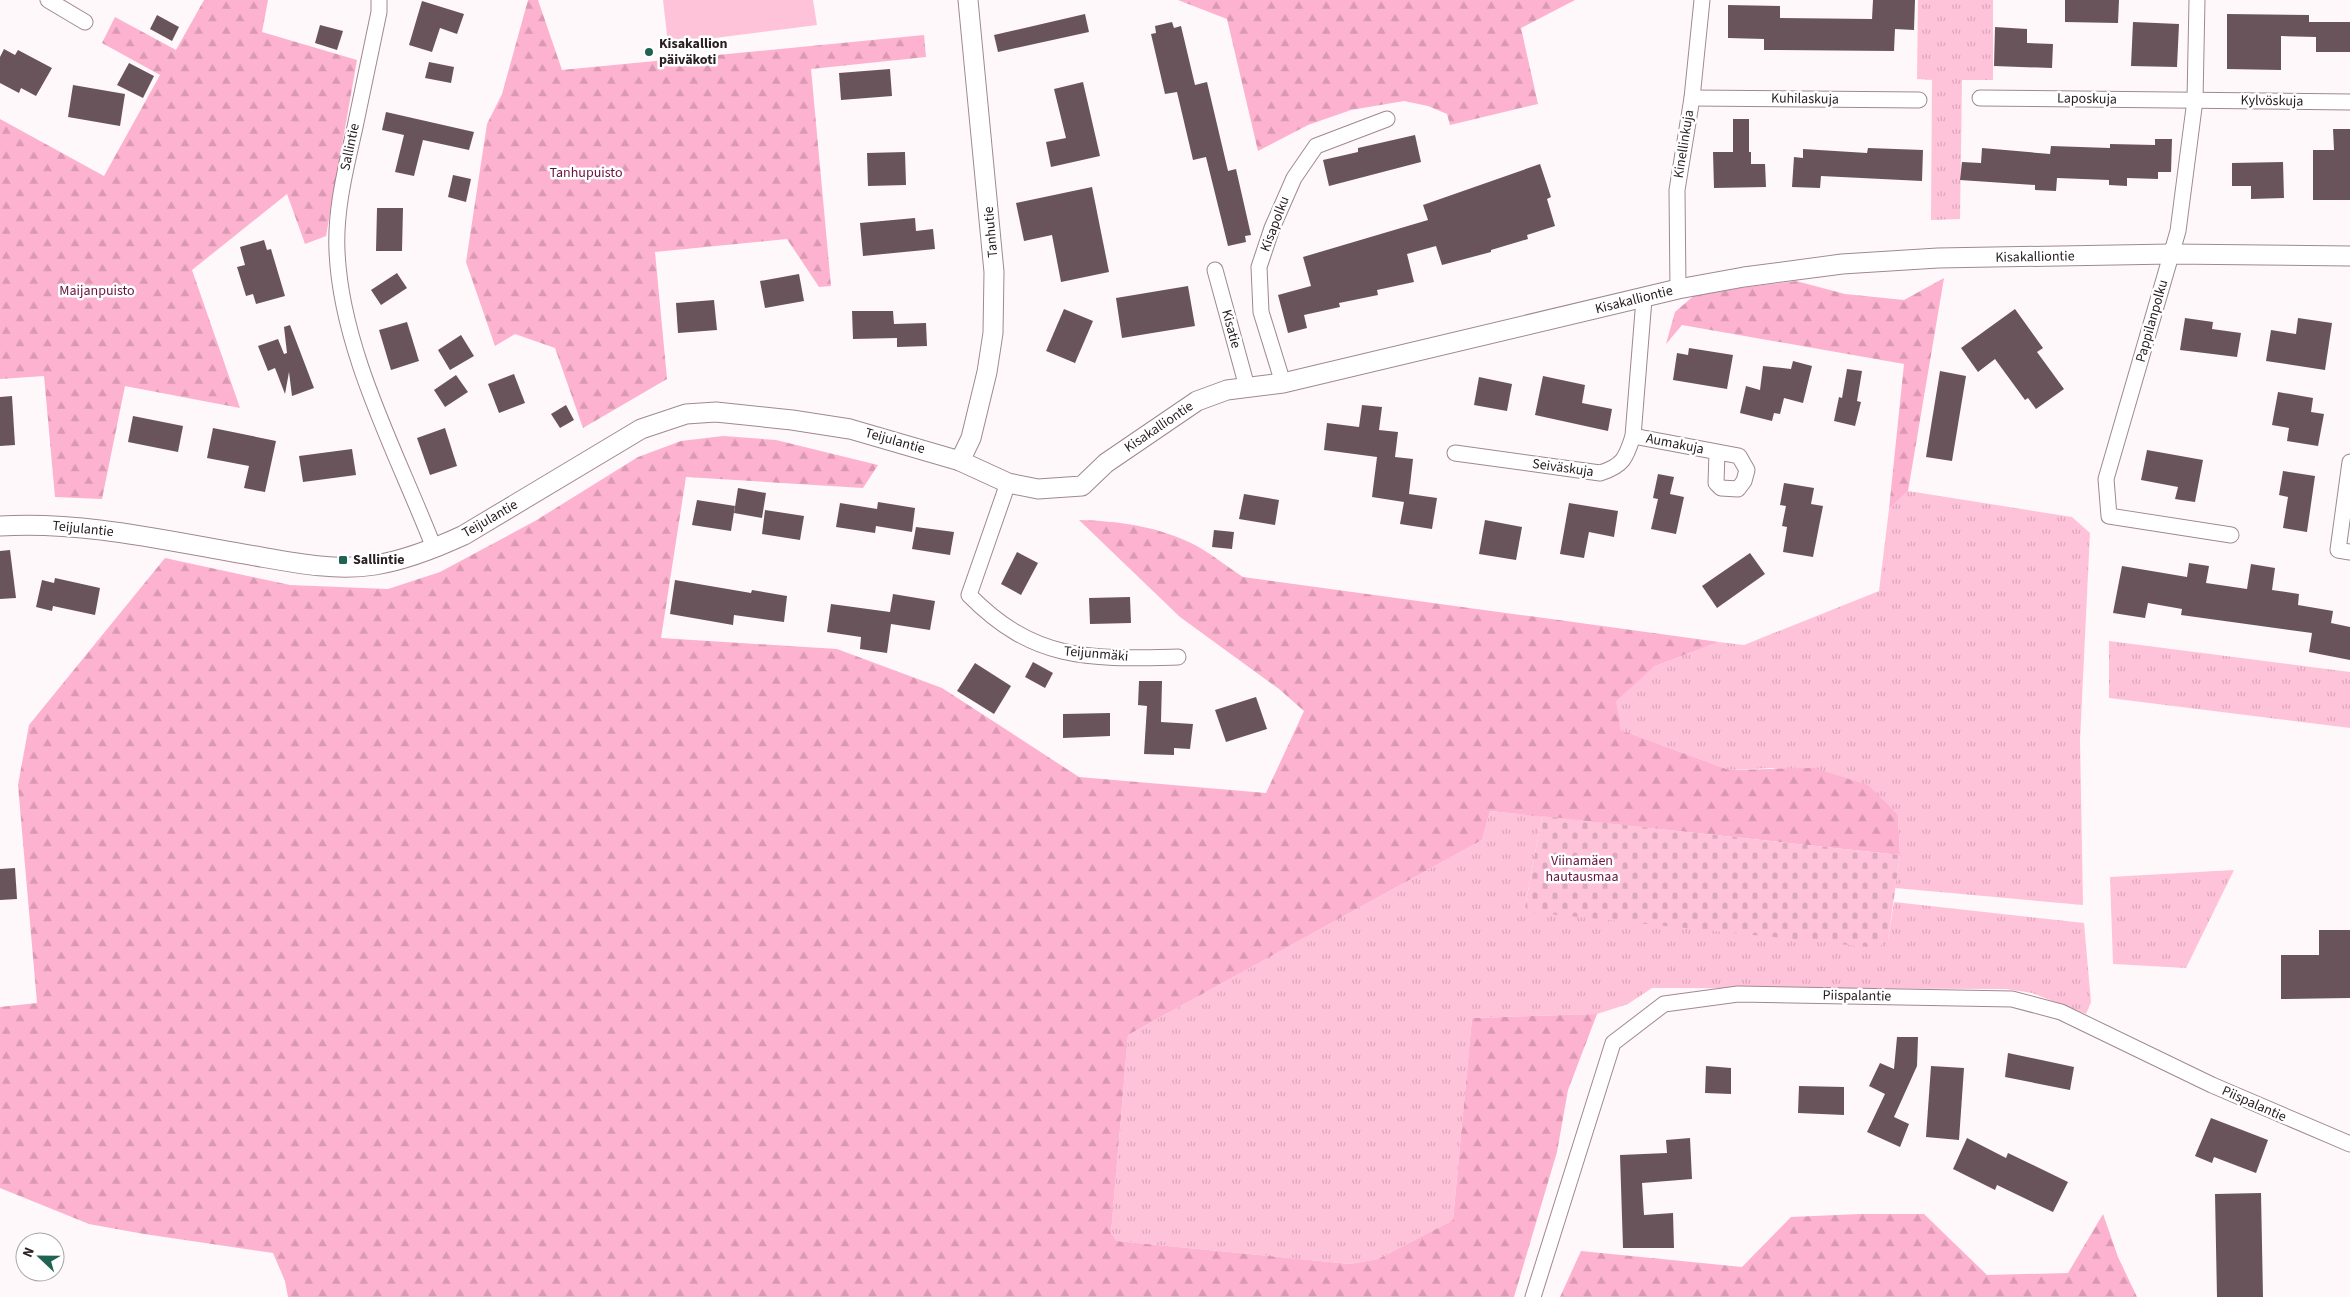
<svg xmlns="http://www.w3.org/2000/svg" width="2350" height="1297" viewBox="0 0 2350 1297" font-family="'Source Sans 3',sans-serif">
	<defs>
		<pattern id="grass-tufts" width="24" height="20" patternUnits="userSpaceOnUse" patternTransform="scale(1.25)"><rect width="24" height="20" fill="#ffc3d9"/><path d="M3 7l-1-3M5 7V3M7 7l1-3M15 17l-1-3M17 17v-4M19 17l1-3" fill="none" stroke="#dba7ba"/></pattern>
		<pattern id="forest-firs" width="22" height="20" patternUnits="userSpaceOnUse" patternTransform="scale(1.25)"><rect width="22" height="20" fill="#fdb2cf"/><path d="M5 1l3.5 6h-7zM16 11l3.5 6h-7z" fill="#d999b2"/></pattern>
		<pattern id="cemetery-stones" width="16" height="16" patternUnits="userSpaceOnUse" patternTransform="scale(1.25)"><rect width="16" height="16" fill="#ffc3d9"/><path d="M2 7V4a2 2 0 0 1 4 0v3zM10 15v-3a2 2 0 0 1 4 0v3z" fill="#dba7ba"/></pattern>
	</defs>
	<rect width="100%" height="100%" fill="#fef8fa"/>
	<g fill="url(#grass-tufts)">
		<polygon points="1918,0 1993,0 1993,80 1962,80 1960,219 1931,220 1932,80 1917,79"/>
		<polygon points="1908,491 2072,517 2090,533 2080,740 2083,905 1895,888 1900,855 1898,815 1773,768 1729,770 1621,730 1615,701 1655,666 1719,642 1744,645 1879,591 1889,509"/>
		<polygon points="2109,641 2350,672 2350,728 2109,698"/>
		<polygon points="1490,811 1542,816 1525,907 1888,940 1894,902 2084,923 2091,1002 2086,1014 2032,993 2006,989 1652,988 1628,1004 1597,1014 1472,1018 1453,1220 1378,1259 1350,1264 1117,1241 1111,1233 1128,1035 1482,840"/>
		<polygon points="2234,870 2186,968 2113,964 2110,877"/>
	</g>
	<g fill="url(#forest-firs)">
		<polygon points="204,0 268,0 262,32 357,60 326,236 305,244 287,194 192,270 240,408 125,386 102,499 55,497 44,376 0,379 0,119 104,176 160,75 102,43 115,17 176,50"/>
		<polygon points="528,0 538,0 562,70 924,35 926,57 811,69 831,286 819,287 787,239 655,252 667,379 583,428 555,348 515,334 495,346 466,262 487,124 502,94"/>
		<polygon points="1178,0 1575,0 1521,28 1538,104 1450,125 1447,114 1428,106 1404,101 1351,110 1308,125 1258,151 1227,19"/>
		<polygon points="1944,278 1908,491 1889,509 1904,364 1682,325 1666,344 1675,312 1697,293 1796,281 1845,294 1904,300"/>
		<path d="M723 436 776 440 878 465 863 488 686 477 661 638 837 649 942 688 1079 777 1266 793 1304 711 1279 689 1180 617 1079 520C1117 521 1156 526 1191 543 1209 552 1226 566 1243 577L1719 642 1655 666 1616 701 1621 730 1729 770 1814 768 1868 785 1898 815 1900 855 1490 811 1482 840 1128 1035 1111 1233 1117 1241 1350 1264 1378 1259 1453 1220 1472 1018 1597 1014 1568 1090 1557 1152 1514 1297H288L285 1281 273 1253 144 1234 89 1224 0 1188V1007L37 1003 18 785 29 725 165 558 290 585 388 589 440 572 535 521 638 457 681 441Z"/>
		<polygon points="1860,1214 1924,1214 1987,1275 2068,1273 2103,1214 2118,1257 2137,1297 1560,1297 1581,1251 1742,1267 1791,1217"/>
	</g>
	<polygon fill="url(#cemetery-stones)" points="1542,816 1900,855 1888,940 1878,948 1530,912 1525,907"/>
	<polygon fill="#ffc3d9" points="663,0 813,0 817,25 668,44"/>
	<g fill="#6a545c">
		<polygon points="1873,0 1915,0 1914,30 1895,29 1894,51 1764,50 1764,39 1728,38 1728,5 1780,6 1780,18 1872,19"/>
		<polygon points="2065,0 2119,0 2118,23 2065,22"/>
		<polygon points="422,1 464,14 457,34 440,28 432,52 409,45"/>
		<polygon points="1085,14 1089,32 998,52 994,35"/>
		<polygon points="2227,14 2309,15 2309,22 2350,22 2350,52 2316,52 2316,37 2281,36 2281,70 2227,69"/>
		<polygon points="157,15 179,27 172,41 150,29"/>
		<polygon points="1172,22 1174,28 1181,26 1195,85 1207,82 1228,171 1236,169 1251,235 1245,236 1246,242 1228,246 1206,157 1193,160 1177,92 1165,94 1151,34 1156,33 1155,26"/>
		<polygon points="2133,22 2179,24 2177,67 2131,66"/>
		<polygon points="320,25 343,31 337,50 315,43"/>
		<polygon points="1995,27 2027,29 2027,43 2053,44 2052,68 1994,66"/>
		<polygon points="4,49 15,55 18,50 52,68 36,96 21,88 19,93 0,83 0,57"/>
		<polygon points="429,62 454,67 451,83 425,78"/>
		<polygon points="129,63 154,76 143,98 117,85"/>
		<polygon points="890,69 892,96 841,100 839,73"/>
		<polygon points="1083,82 1100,156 1051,167 1046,142 1066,138 1054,89"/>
		<polygon points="73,85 125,94 120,126 68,117"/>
		<polygon points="386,112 474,132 469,150 423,140 414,176 395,172 404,135 382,130"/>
		<polygon points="1733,119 1749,119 1749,152 1751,152 1751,164 1765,164 1766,187 1714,188 1713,152 1733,152"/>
		<polygon points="2333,129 2350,129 2350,200 2313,200 2313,150 2334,150"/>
		<polygon points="1415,135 1421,162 1329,186 1323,160 1358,152 1358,148"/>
		<polygon points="2155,139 2172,139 2171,172 2158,172 2158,179 2127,178 2127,186 2109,185 2109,180 2057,178 2056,191 2035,190 2035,185 1960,180 1962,162 1981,163 1982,148 2050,154 2051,146 2110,148 2110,144 2155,145"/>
		<polygon points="1868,148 1923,150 1922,181 1821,176 1820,188 1792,187 1794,157 1803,158 1803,149 1867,153"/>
		<polygon points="905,152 906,185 868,186 867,153"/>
		<polygon points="2283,162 2284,198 2251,199 2251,186 2232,186 2232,163"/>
		<polygon points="1540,164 1551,197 1547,199 1555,226 1527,235 1528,239 1491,250 1491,252 1442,265 1436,246 1407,254 1414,282 1377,290 1378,295 1339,303 1340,307 1304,315 1307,328 1288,333 1278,295 1311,286 1303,257 1428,220 1423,205"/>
		<polygon points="453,175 471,179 466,202 448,197"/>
		<polygon points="1092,187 1109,272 1061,282 1052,235 1024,241 1016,203"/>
		<polygon points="377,208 403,208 402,251 376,251"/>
		<polygon points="915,218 916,231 933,229 935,249 863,256 860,223"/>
		<polygon points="264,240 267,250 271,249 285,296 256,304 253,294 246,296 237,267 245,265 240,247"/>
		<polygon points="397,273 407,288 381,305 371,290"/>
		<polygon points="799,274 804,301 765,308 760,281"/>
		<polygon points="1188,286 1195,326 1122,338 1116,298"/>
		<polygon points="714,300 717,330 678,333 676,303"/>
		<polygon points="1064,309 1093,321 1075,363 1046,351"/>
		<polygon points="2015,309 2043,348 2037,352 2064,389 2036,409 2028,398 2025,400 1995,359 1978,372 1961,348"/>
		<polygon points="852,311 893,311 894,324 926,323 927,346 897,347 897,338 853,339"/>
		<polygon points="2185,318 2213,322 2212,329 2241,333 2237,357 2180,350"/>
		<polygon points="2298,318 2332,323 2325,370 2266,361 2271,330 2296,334"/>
		<polygon points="407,322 419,361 391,370 379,330"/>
		<polygon points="290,325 314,388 292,396 289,372 285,394 275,368 268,371 258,346 278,339 284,354 287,353 284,327"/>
		<polygon points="461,335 474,356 450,370 438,350"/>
		<polygon points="1689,348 1733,355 1727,389 1673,380 1677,353 1688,355"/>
		<polygon points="1793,361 1812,366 1803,403 1784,398 1780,414 1774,413 1772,421 1740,413 1746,386 1760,390 1763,366 1791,369"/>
		<polygon points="1847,369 1862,371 1857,401 1861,402 1855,426 1834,421 1839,397 1842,398"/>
		<polygon points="1940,371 1966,376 1952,461 1926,457"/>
		<polygon points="514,374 525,403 499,413 488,384"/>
		<polygon points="456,375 468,392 445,407 434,390"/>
		<polygon points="1543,376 1585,385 1582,403 1612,409 1608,431 1535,415"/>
		<polygon points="1479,377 1512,384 1507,411 1474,405"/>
		<polygon points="2278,392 2313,398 2311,412 2324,414 2318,446 2287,441 2289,428 2272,425"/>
		<polygon points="12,396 15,445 0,446 0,397"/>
		<polygon points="566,405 574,420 560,428 551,414"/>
		<polygon points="1362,405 1382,407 1379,430 1398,432 1395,457 1413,459 1409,494 1437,498 1432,529 1400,524 1404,502 1372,497 1377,457 1324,450 1327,423 1359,427"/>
		<polygon points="133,416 183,426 178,452 128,442"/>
		<polygon points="213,428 276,441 265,492 244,488 249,466 207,458"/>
		<polygon points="445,428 457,466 430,475 417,438"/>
		<polygon points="352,449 356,475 303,482 299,456"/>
		<polygon points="2147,450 2203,460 2195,502 2175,499 2178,487 2141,480"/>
		<polygon points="2283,471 2315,476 2307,532 2283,528 2288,497 2279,495"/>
		<polygon points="1658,474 1674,477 1670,494 1684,497 1676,534 1651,529 1658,499 1653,498"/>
		<polygon points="1784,483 1814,488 1811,504 1823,506 1813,557 1783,552 1787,527 1782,526 1786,506 1780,505"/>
		<polygon points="738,488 766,493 762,518 734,513"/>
		<polygon points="1244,494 1279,500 1275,525 1239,519"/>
		<polygon points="697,500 735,506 731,531 692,525"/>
		<polygon points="878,502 915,508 912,532 876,526 875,533 836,527 840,503 877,509"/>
		<polygon points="1569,503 1618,511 1614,537 1589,532 1584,558 1560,554"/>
		<polygon points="765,510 804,516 800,540 762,534"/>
		<polygon points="1485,520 1522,527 1516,560 1479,554"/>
		<polygon points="916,527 954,532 950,555 912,549"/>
		<polygon points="1214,530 1234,532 1232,549 1212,547"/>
		<polygon points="10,550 16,598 0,599 0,551"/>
		<polygon points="1017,552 1038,563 1021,595 1001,584"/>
		<polygon points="1750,553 1765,574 1717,608 1702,586"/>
		<polygon points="2189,563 2209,566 2206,583 2247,589 2251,564 2275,568 2272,590 2299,594 2298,605 2333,611 2331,623 2350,627 2350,660 2309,652 2312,633 2181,615 2182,609 2148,603 2145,618 2113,613 2122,566 2187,577"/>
		<polygon points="55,578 100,588 95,615 53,606 52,611 36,607 42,580 54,583"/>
		<polygon points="675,580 751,593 752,590 787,596 784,622 734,615 733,625 670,614"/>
		<polygon points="893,594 935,601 930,630 891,624 887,653 860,649 861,637 827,632 831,604 890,612"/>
		<polygon points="1130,597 1131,623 1090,624 1089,598"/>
		<polygon points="1033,662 1053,673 1045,688 1025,677"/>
		<polygon points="975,663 1011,686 994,714 957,691"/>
		<polygon points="1139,681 1162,681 1161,722 1193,724 1190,749 1174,748 1174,755 1144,754 1147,706 1138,705"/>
		<polygon points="1256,697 1267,729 1226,742 1215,710"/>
		<polygon points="1110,713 1110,736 1063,738 1063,714"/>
		<polygon points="15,868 17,899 0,900 0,869"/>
		<polygon points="2319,930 2350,930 2350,998 2281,999 2281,955 2319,955"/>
		<polygon points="1897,1037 1918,1037 1917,1066 1894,1117 1909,1124 1900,1147 1867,1132 1885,1094 1869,1086 1880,1063 1894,1069"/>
		<polygon points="2008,1053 2074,1067 2070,1090 2005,1077"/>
		<polygon points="1706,1066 1731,1068 1731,1094 1705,1093"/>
		<polygon points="1931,1066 1964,1068 1959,1140 1926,1137"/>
		<polygon points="1799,1086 1844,1087 1844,1115 1798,1113"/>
		<polygon points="2211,1118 2268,1140 2256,1173 2214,1157 2212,1163 2195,1156"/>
		<polygon points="1690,1138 1692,1179 1642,1183 1644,1215 1673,1213 1674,1248 1623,1248 1620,1155 1667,1153 1666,1140"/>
		<polygon points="1967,1138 2006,1158 2008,1153 2068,1182 2053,1212 1997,1185 1995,1190 1953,1169"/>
		<polygon points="2261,1193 2263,1297 2217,1297 2215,1194"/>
	</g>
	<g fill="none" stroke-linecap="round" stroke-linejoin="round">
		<defs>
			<g id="minor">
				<polyline points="48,0 85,22"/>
				<path d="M379 0V12C371 50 363 89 355 127 346 168 335 209 337 251 341 351 398 455 434 548"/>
				<polyline points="2197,0 2195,100 2178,231 2106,479 2109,516 2231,535"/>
				<polyline points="1692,98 1919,100"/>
				<polyline points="1980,98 2350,102"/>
				<polyline points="1215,270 1247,387"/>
				<polyline points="1678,289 1677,190 1692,98 1702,0"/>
				<polyline points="1283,383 1261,312 1259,267 1272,228 1294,178 1316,146 1387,119"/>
				<polyline points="1633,436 1739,456 1747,470 1744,481 1738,489 1721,488 1716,483 1717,452"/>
				<path d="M1455 453 1600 473C1623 466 1626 458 1633 436L1644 299"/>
				<polyline points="2350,462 2338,550 2350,552"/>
				<path d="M1008 483 969 595C1035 662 1090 659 1178 657"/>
				<polyline points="1533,1297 1613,1043 1664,1004 1738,994 2012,999 2061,1012 2212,1085 2350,1144"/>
			</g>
			<g id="tertiary">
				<polyline points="960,461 971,438 987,372 993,333 994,272 968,0"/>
				<path d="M0 526C82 521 163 540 244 554 286 561 332 572 375 565 406 560 436 548 464 535L641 429 686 414 716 412 792 420 850 429 960 461 1008 483 1038 489 1082 486 1106 463 1197 401 1227 390 1283 383 1678 289 1744 277 1842 264 1938 258 2171 254 2350 256"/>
			</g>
		</defs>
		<use href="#minor" stroke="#a08891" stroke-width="17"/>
		<use href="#tertiary" stroke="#a08891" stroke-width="21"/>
		<use href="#minor" stroke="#fff" stroke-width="15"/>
		<use href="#tertiary" stroke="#fff" stroke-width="19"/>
	</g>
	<g fill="#1f6353" stroke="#fff" stroke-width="2">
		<circle cx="649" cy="52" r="5"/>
		<rect x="338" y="555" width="10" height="10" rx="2.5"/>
	</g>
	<g text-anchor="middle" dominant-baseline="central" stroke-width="5" stroke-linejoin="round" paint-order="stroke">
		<g font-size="14" font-weight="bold" fill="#2a2024" stroke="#fff" text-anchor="start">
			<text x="659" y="44">Kisakallion<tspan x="659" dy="16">päiväkoti</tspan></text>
			<text x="353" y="560">Sallintie</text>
		</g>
		<g font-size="14" fill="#2a2024" stroke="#fff">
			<text transform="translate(1805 99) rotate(1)">Kuhilaskuja</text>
			<text transform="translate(2087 99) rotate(1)">Laposkuja</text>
			<text transform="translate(2272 101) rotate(1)">Kylvöskuja</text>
			<text transform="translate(1684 144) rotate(-81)">Kinellinkuja</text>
			<text transform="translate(350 147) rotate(-78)">Sallintie</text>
			<text transform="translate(1275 224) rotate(-69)">Kisapolku</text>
			<text transform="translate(991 232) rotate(-95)">Tanhutie</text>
			<text transform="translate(2035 257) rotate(-1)">Kisakalliontie</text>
			<text transform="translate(1634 300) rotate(-14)">Kisakalliontie</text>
			<text transform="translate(2152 321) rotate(-74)">Pappilanpolku</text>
			<text transform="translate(1231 329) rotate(75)">Kisatie</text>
			<text transform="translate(1159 427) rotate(-34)">Kisakalliontie</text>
			<text transform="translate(895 441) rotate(16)">Teijulantie</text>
			<text transform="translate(1675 444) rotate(11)">Aumakuja</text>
			<text transform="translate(1563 468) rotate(8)">Seiväskuja</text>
			<text transform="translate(490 519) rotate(-30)">Teijulantie</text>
			<text transform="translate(83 529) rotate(6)">Teijulantie</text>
			<text transform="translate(1096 654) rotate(5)">Teijunmäki</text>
			<text transform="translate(1857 996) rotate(1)">Piispalantie</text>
			<text transform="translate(2254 1104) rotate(24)">Piispalantie</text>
		</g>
		<g font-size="14" fill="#68133e" stroke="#fff">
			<text x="586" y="173">Tanhupuisto</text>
			<text x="97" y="291">Maijanpuisto</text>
			<text x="1582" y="861">Viinamäen<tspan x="1582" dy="16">hautausmaa</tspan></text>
		</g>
	</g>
	<g transform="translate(40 1257) rotate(292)"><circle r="24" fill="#ffffff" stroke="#aaa6a7"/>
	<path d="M0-4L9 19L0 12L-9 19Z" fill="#1f6353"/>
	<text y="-8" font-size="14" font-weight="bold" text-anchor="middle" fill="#2a2024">N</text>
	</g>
</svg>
